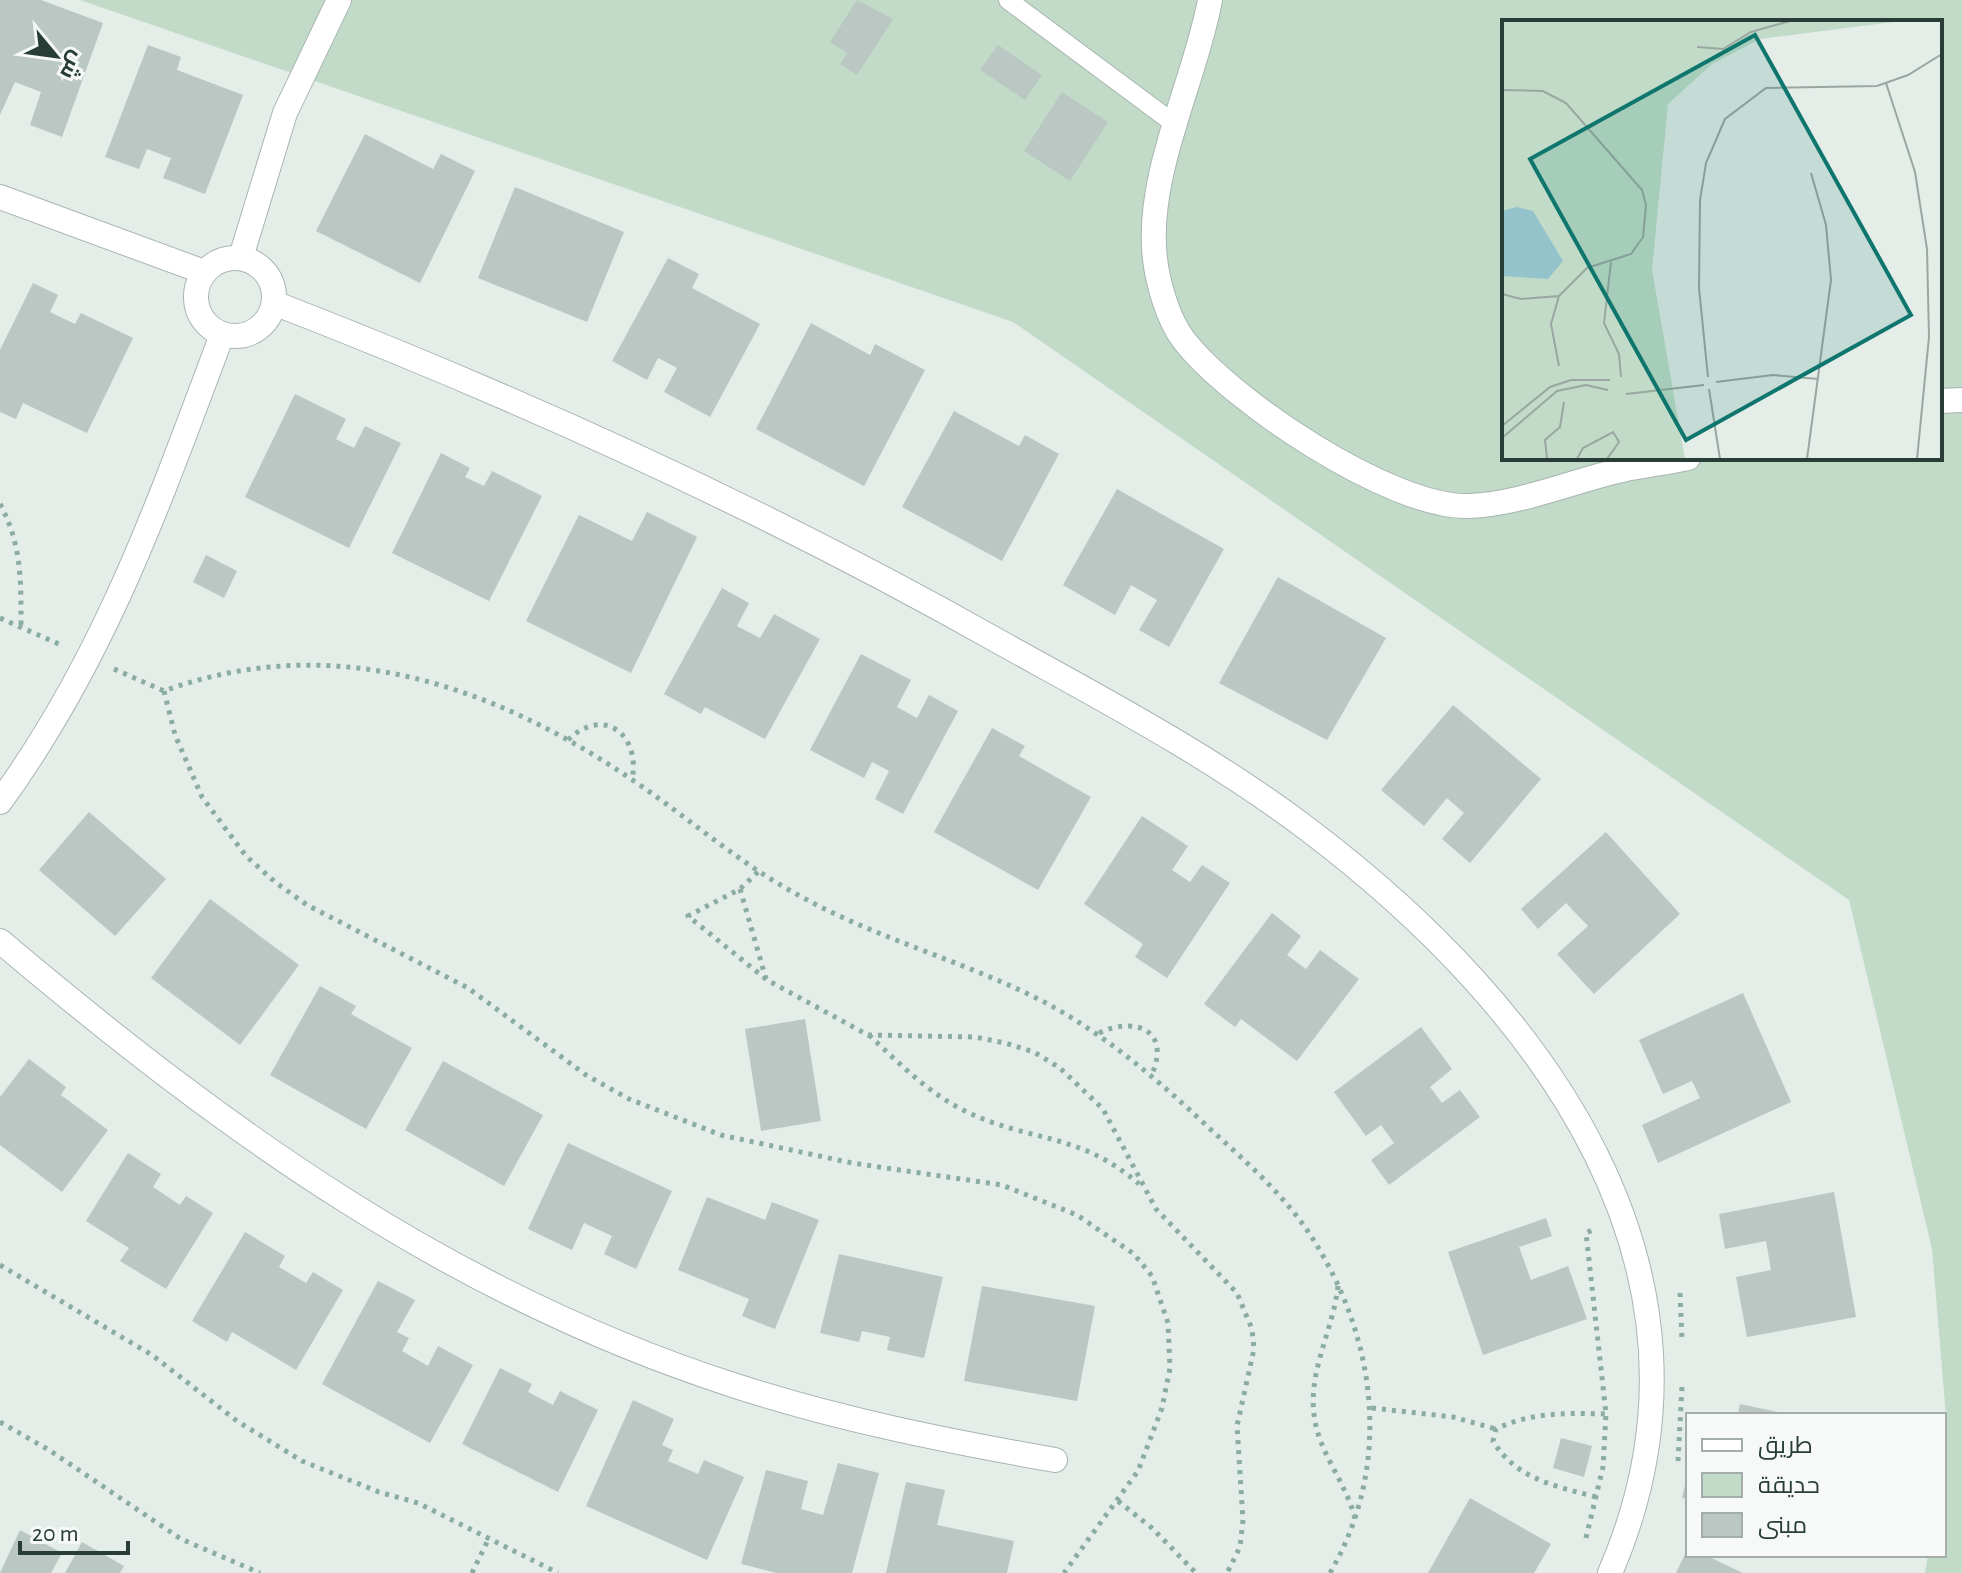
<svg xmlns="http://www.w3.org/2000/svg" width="1962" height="1573" viewBox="0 0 1962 1573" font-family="'Alegreya Sans',Cairo,sans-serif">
	<rect width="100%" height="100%" fill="#e5ede9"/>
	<path fill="#c1dbc8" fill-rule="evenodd" d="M80 0H1962V1573H1925L1928 1555H1944L1946 1416 1932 1249 1849 900 1013 322ZM1504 22H1940V458H1504Z"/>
	<g fill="#bbc7c2">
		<polygon points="0,0 41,0 103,23 62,137 30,125 41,92 15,82 0,115"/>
		<polygon points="857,0 893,19 857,75 840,64 847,53 830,42"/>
		<polygon points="148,45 181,57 177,70 243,95 205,194 163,178 171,158 147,149 139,169 105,157"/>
		<polygon points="998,45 1042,75 1025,100 980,70"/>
		<polygon points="1062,92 1108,122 1070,181 1024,151"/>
		<polygon points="365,134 433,169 441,154 475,171 420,283 316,231"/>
		<polygon points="515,187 624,232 587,322 478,278"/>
		<polygon points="668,258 699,274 692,288 760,324 710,417 664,392 677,368 658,358 647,380 612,361"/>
		<polygon points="33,283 58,295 50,312 75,324 81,313 133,338 87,433 23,403 16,419 0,412 0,350"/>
		<polygon points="811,323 870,355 875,344 925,370 864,486 756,429"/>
		<polygon points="295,394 346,419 336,439 354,448 365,426 401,443 349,548 245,497"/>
		<polygon points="954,411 1019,446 1025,435 1059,454 1002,561 902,507"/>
		<polygon points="441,453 470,468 465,477 484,486 492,471 542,496 489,601 392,553"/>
		<polygon points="1117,489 1224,549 1169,647 1139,630 1157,600 1131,585 1115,615 1063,585"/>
		<polygon points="647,512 697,537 631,673 526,621 579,515 632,541"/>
		<polygon points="206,555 237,571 224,598 193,582"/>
		<polygon points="1278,577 1386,638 1327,740 1219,683"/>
		<polygon points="722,588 749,603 737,626 760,638 774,614 820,639 765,739 705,707 701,714 664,694"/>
		<polygon points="861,654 911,680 897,707 917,718 929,695 958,711 903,814 875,799 889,771 872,762 864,778 810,750"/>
		<polygon points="1453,705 1541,779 1470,863 1442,839 1464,813 1447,798 1424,826 1381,790"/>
		<polygon points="992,728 1025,746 1019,756 1091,797 1038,890 934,832"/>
		<polygon points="89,812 166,879 115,936 39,870"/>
		<polygon points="1142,816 1188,846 1172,870 1190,882 1202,865 1230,883 1167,978 1135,957 1143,944 1084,904"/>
		<polygon points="1606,832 1680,914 1594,994 1557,954 1588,926 1566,903 1538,929 1521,909"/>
		<polygon points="210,899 299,965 240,1045 151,978"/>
		<polygon points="1272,913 1301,936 1287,955 1306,969 1320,950 1359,979 1297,1061 1241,1019 1235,1027 1204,1004"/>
		<polygon points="320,986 356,1006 351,1014 412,1048 366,1129 270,1075"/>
		<polygon points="1743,993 1791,1102 1658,1163 1642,1125 1700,1098 1692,1081 1663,1094 1639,1040"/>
		<polygon points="805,1019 821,1121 761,1131 745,1029"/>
		<polygon points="1421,1027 1452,1069 1430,1087 1442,1103 1460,1090 1480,1117 1389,1185 1371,1160 1394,1143 1381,1125 1366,1136 1334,1092"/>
		<polygon points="29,1059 66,1087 61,1095 108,1130 62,1192 0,1145 0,1097"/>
		<polygon points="443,1061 543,1115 504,1186 405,1130"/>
		<polygon points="568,1143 672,1191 636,1269 604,1254 612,1236 584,1223 572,1250 528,1229"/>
		<polygon points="128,1153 161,1174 153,1187 180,1205 186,1196 213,1213 166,1289 120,1261 129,1248 86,1221"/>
		<polygon points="1834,1192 1856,1317 1747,1337 1736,1277 1771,1270 1766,1241 1725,1249 1719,1214"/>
		<polygon points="707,1197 765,1220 772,1202 819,1220 775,1329 742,1316 749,1299 678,1270"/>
		<polygon points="1546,1218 1552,1236 1519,1247 1531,1280 1568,1266 1587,1319 1483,1355 1448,1252"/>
		<polygon points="245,1232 285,1256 279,1267 306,1283 313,1272 343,1290 296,1370 232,1332 227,1342 192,1321"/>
		<polygon points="839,1254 943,1277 924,1358 887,1350 890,1337 862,1331 859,1342 820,1333"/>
		<polygon points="378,1281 415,1300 397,1332 409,1338 402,1351 428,1366 438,1346 473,1365 430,1443 322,1384"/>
		<polygon points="982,1286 1095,1306 1077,1401 964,1381"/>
		<polygon points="500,1368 532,1384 528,1392 553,1405 560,1391 598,1410 558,1492 462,1444"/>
		<polygon points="633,1400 674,1419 662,1445 673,1450 668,1461 698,1474 704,1460 744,1477 707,1560 586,1506"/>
		<polygon points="1740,1404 1787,1414 1787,1415 1738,1415"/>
		<polygon points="1561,1438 1592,1446 1584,1477 1553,1468"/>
		<polygon points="838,1463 879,1473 852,1573 777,1573 741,1564 766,1470 808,1481 801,1509 823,1515"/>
		<polygon points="1687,1477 1688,1477 1688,1499 1682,1498"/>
		<polygon points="906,1482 945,1490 937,1525 1014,1541 1007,1573 886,1573"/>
		<polygon points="1470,1498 1551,1544 1534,1573 1428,1573"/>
		<polygon points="20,1530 62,1553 51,1573 0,1573"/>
		<polygon points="82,1542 124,1566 120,1573 65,1573"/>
		<polygon points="1688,1548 1688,1555 1705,1555 1743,1573 1676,1573"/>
	</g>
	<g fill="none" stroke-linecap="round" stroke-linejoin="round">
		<defs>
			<polyline id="lane" points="1008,0 1176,125"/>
			<g id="street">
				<path d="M1210 0C1195 82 1145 175 1155 259 1158 284 1168 319 1183 339 1229 400 1392 509 1469 506 1521 504 1572 481 1622 470 1644 465 1666 463 1688 458"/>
				<polyline points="0,197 204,272"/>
				<polyline points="241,257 285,113 339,0"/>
				<circle cx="235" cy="297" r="39"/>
				<path d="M274 303C522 399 764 509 996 640 1102 699 1213 757 1310 831 1542 1007 1741 1271 1610 1573"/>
				<polyline points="1940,401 1962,400"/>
				<path d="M0 802C106 656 159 502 222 335"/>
				<path d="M0 941C225 1131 452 1295 736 1386 841 1420 947 1441 1055 1460"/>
			</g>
		</defs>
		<use href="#lane" stroke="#a8b5b0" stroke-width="20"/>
		<use href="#street" stroke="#a8b5b0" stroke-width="26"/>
		<g stroke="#8aaca1" stroke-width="5" stroke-dasharray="4 6" stroke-linecap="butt">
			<path d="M0 504C22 545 21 581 21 627"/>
			<polyline points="0,618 61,645"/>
			<path d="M114 669 164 691C331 630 492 684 634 781 690 819 740 864 800 896 879 940 968 962 1048 1004 1108 1037 1158 1080 1208 1127 1243 1159 1280 1191 1307 1230 1377 1334 1394 1463 1330 1573"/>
			<polyline points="164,691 175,735 202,797 246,856 275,882 307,905 468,988 586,1075 629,1099 721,1135 852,1163 1002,1185 1077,1215 1134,1254 1152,1276 1168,1323 1170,1368 1162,1408 1138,1471 1064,1573"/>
			<path d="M568 740C604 705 641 735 632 780"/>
			<polyline points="758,872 740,889 688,916 767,980 868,1035 975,1037 1005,1043 1034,1052 1060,1068 1103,1109 1156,1209 1237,1293 1252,1329 1254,1349 1237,1426 1243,1520 1240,1547 1227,1573"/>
			<polyline points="740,889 766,979"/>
			<path d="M1099 1033C1135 1016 1171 1030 1152 1074"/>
			<path d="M869 1035C899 1063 928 1093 965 1111 1030 1143 1078 1131 1139 1184"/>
			<polyline points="0,1265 152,1355 237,1421 302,1461 379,1492 418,1503 558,1573"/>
			<path d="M1338 1286C1333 1332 1306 1373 1315 1421 1321 1456 1347 1484 1355 1519"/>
			<polyline points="1680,1293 1682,1340"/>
			<polyline points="1372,1408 1453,1417 1496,1429"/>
			<polyline points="0,1422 49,1450 181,1539 260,1573"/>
			<polyline points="1678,1461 1682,1386"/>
			<path d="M1596 1497C1555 1486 1516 1479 1493 1441L1496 1429C1530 1412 1569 1413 1606 1414"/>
			<polyline points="1118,1501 1152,1528 1196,1573"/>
			<polyline points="1586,1538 1603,1467 1606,1414 1586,1233 1595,1229"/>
			<polyline points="472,1573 489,1538"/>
		</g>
		<use href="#lane" stroke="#fff" stroke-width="18"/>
		<use href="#street" stroke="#fff" stroke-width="24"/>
	</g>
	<g transform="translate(1502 20)">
		<rect width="440" height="440" fill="#e5ede9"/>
		<path d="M0 1H399L258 19 210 44 166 84 150 250 183 439H0Z" fill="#c1dbc8"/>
		<path d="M15 187 31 191 61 241 46 259 0 256V191Z" fill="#95c3cb"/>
		<path fill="none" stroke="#99a7a1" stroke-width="2" d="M195 27 221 29 249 12 288 1M384 63 413 152 425 229 427 317 415 439M0 70 41 71 64 83 140 170 144 185 141 217 129 234 85 248 57 276 19 279 0 274M109 242 102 303 117 334 119 357M57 276 49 304 57 346M206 357 197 268 198 180 204 143 223 99 264 68 375 66 406 55 440 34M214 362 271 355 316 359M207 369 218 439M124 374 202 365M0 406 48 367 69 360H108M0 418 55 371 84 365 106 370M45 439 43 420 58 407 62 382M75 439 81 428 111 412 117 422 105 439M305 439 329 260 324 205 309 153"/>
		<path fill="#0f766e" fill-opacity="0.15" stroke="#0f766e" stroke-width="4" d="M253 15 409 295 184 420 28 139Z"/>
		<rect width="440" height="440" fill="none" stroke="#273d36" stroke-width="4"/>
	</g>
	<rect x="1686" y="1413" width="260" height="144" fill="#f6f9f8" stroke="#a3aeaa" stroke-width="2"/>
	<rect x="1702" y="1439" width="40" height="12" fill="#ffffff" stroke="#a3aeaa" stroke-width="2"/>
	<text x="1758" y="1453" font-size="24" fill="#273d36">طريق</text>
	<rect x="1702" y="1473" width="40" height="24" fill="#c1dbc8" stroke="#a3aeaa" stroke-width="2"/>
	<text x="1758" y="1493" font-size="24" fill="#273d36">حديقة</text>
	<rect x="1702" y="1513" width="40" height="24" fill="#bbc7c2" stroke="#a3aeaa" stroke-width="2"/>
	<text x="1758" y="1533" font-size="24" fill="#273d36">مبنى</text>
	<g transform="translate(56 56) rotate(119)" stroke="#f6f9f8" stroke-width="6" paint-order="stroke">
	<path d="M0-6L14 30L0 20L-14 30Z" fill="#273d36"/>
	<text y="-12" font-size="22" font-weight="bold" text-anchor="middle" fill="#273d36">ش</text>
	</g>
	<path d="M20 1541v12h108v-12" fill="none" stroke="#273d36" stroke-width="4"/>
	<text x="32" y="1541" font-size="24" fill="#273d36" stroke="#f6f9f8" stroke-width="6" paint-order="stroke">20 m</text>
</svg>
